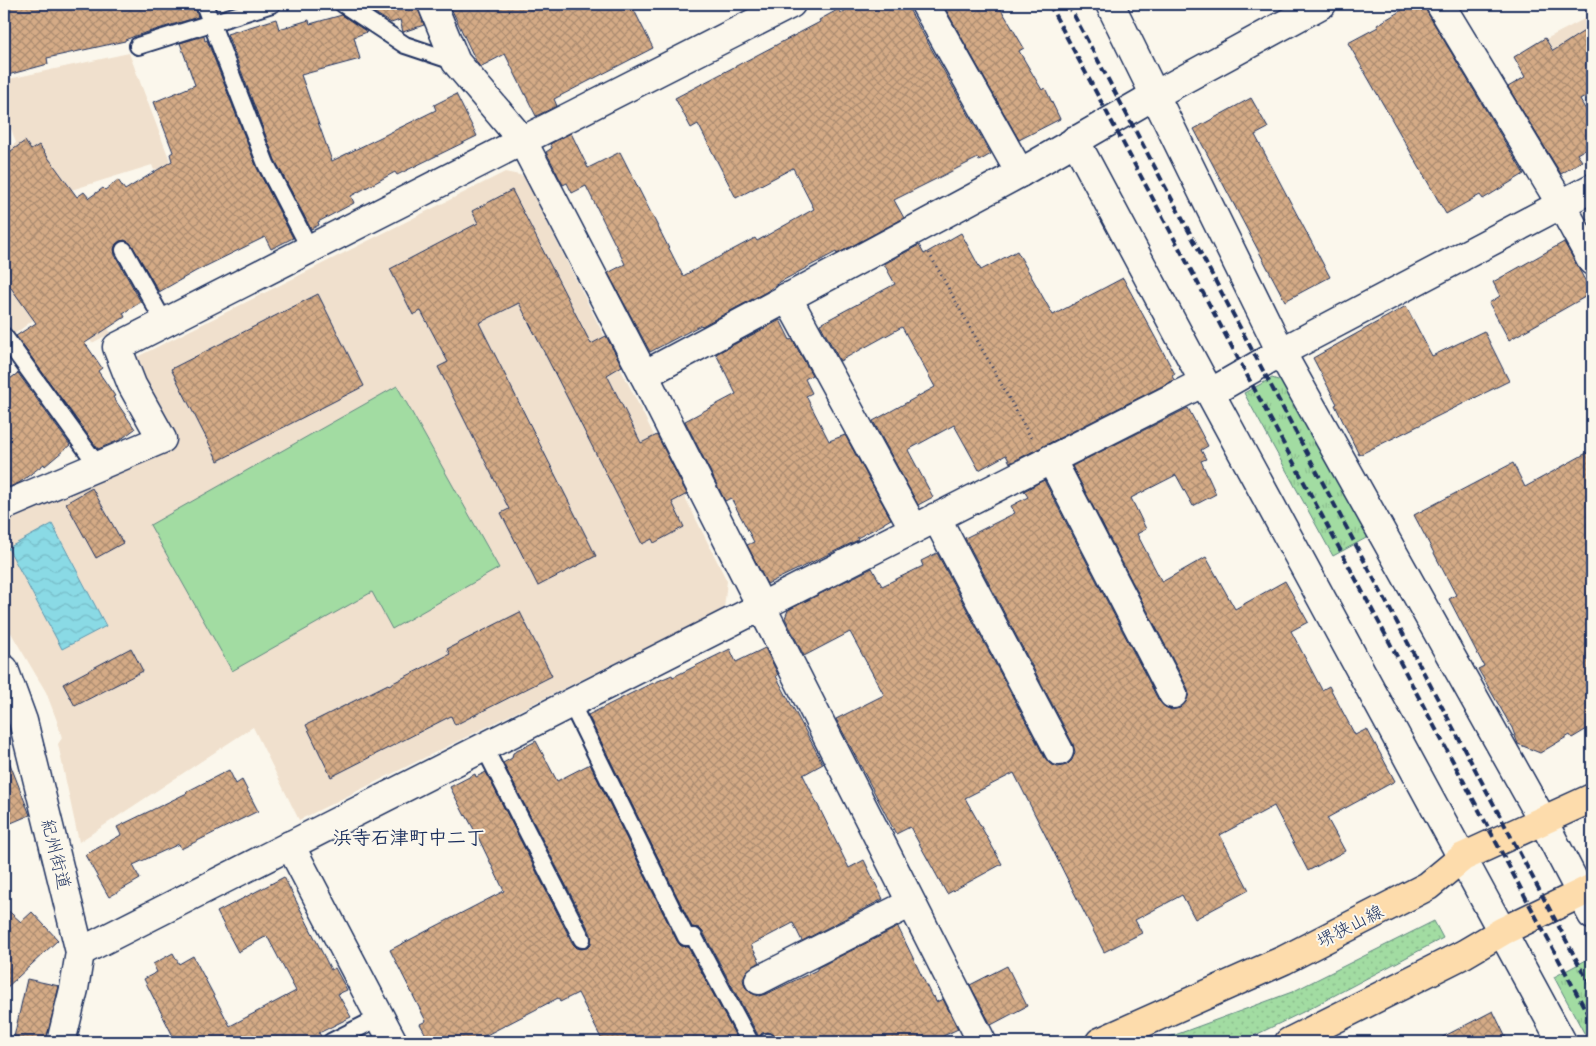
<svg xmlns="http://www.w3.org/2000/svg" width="1596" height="1046" viewBox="0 0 1596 1046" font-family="Mynerve,'Klee One',sans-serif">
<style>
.built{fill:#f0e0cd}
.grass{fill:url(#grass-dots);stroke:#5e8680}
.park{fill:url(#park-tufts);stroke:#5e8680}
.pitch{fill:#a2dca2;stroke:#5e8680}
.water{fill:url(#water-waves);stroke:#5e96af}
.building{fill:url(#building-cross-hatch);stroke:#1b2f5e}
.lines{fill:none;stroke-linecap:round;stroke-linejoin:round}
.lane-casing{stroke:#1b2f5e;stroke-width:20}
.street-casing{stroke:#1b2f5e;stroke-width:31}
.primary-casing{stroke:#1b2f5e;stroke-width:31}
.path{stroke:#1b2f5e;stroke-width:3;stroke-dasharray:1 4;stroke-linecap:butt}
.lane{stroke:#fbf7ec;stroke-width:16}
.street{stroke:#fbf7ec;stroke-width:28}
.primary{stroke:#fddcac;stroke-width:28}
.rail{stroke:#1b2f5e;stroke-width:4;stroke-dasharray:8 4;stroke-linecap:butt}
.labels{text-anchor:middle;stroke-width:4;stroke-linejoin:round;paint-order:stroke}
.street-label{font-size:18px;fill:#1b2f5e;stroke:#fbf7ec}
.neighbourhood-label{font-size:19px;font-weight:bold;fill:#1b2f5e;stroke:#fbf7ec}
</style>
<defs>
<pattern id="grass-dots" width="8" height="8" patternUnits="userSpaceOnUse" patternTransform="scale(1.25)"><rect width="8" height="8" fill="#a2dca2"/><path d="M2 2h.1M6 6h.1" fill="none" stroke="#8bbd8e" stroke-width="1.8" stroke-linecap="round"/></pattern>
<pattern id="park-tufts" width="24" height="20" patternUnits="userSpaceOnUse" patternTransform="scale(1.25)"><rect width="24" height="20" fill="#a2dca2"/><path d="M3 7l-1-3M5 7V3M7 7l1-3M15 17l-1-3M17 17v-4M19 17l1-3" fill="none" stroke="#8bbd8e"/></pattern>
<pattern id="water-waves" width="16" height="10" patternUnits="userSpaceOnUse" patternTransform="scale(1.25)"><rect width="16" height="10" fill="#8adae5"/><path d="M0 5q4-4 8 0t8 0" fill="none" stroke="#76bbc7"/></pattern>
<pattern id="building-cross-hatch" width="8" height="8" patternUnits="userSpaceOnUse" patternTransform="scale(1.25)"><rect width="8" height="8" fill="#d5ab86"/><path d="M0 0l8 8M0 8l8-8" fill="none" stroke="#ac8c71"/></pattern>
</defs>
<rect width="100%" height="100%" fill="#fbf7ec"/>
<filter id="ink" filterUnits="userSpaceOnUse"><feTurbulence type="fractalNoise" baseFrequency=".02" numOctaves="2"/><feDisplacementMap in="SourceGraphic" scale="10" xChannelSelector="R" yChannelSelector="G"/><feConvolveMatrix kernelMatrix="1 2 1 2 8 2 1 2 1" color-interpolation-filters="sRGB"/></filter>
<g filter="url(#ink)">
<g class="built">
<polygon points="1592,15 1592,97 1586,100 1546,39"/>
<polygon points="129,53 172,166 154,170 152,165 39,200 29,206 111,333 92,343 62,298 12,336 4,325 4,150 16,143 4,108 4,80"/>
<polygon points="505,172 524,176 727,581 724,609 299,820 253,727 79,842 58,744 62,738 57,721 46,692 4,621 4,519 172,443 135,372 137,357"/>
</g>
<polygon class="grass" points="1434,921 1443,938 1303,1012 1241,1042 1156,1042 1292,992"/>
<g class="park">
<polygon points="1272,378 1287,383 1368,537 1333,556 1244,393"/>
<polygon points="1592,957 1592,1042 1589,1042 1554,977"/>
</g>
<polygon class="pitch" points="397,386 499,568 392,629 372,592 232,671 150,525"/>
<polygon class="water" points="52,524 106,626 62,649 8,548"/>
<g class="building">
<polygon points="4,4 194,4 198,17 135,36 125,40 125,41 47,58 48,64 4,76"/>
<polygon points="380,4 417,4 424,25 403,32 400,20 391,23 367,8"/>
<polygon points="449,4 631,4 653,48 554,99 557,106 536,116 505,54 480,67 476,61"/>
<polygon points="858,4 906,4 991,154 979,161 978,158 894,200 904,218 837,254 836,252 780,282 766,292 702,326 701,325 650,352 608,273 625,264 586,186 572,193 567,183 563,185 546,152 552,148 550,144 571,133 588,168 620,152 683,276 755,238 757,241 814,209 793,168 736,198 698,124 691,128 675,98 820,22 819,20 839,9 841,13"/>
<polygon points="954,4 998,4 1024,48 1019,51 1042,90 1045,88 1060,119 1019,140 945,8"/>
<polygon points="1412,4 1424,4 1427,12 1524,174 1483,199 1480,195 1446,214 1348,43 1378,27 1377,25"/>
<polygon points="342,15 367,32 354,37 360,59 301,75 332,161 436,110 434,105 456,94 477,136 397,175 395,172 351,196 354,203 318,222 319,225 311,229 275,160 227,34 276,19 279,29 309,20 310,24"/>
<polygon points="1592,26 1592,93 1580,100 1592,120 1592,145 1577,154 1582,161 1561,174 1508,87 1525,77 1514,57 1545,38 1553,51"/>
<polygon points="204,36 205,41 207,40 257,168 293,238 271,249 265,237 196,271 159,292 132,245 125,240 120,241 116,244 114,249 115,255 141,302 123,313 125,317 85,343 102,368 98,371 115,396 113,397 135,429 120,440 98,449 16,336 36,323 4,278 4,156 25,141 31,150 39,145 77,197 84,192 89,198 103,188 105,190 118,180 125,190 172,161 170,154 173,152 154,102 195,85 180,43"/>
<polygon points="1251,98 1268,128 1255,135 1330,277 1285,301 1194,129"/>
<polygon points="512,190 591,344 606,336 622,366 607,375 641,443 657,435 687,494 672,502 684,527 654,543 652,539 642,544 519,303 479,323 596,556 538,586 501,513 509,509 438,367 448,362 421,311 413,315 390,269 478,223 472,211"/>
<polygon points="961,233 981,270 1017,251 1053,315 1123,278 1175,374 1172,376 1174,380 1010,463 1006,455 979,470 954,425 908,450 933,497 918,505 873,421 935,387 902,327 840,361 820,324 895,284 884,264 919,245 924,254"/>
<polygon points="1564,242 1592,293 1509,340 1489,303 1500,296 1493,282"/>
<polygon points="318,294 364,386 218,461 171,369"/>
<polygon points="1406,306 1432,356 1484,331 1509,381 1359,455 1335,405 1337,404 1313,358"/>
<polygon points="780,320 790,340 792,339 812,375 805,379 812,393 806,396 829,441 845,435 891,519 884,523 884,524 857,538 858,540 767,584 747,545 754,542 731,498 725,501 685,421 736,394 716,354"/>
<polygon points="18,373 70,445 45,466 44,464 19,483 4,489 4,383"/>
<polygon points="1188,408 1208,446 1201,450 1206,459 1201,461 1216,494 1193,506 1176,475 1131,498 1146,529 1137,534 1162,582 1206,557 1235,609 1285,581 1308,622 1291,631 1322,690 1329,686 1355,735 1367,729 1395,781 1327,818 1345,851 1308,871 1274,806 1220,835 1249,890 1195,919 1182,895 1135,920 1142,933 1104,952 1014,773 965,798 1002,864 947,894 910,827 896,834 836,719 884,695 850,632 804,656 785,618 788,610 872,568 882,586 923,566 921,561 937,553 1045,758 1050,764 1058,767 1067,765 1072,760 1075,752 1073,744 965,538 1015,513 1011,506 1028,497 1024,491 1044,480 1159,701 1165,707 1172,710 1180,708 1186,702 1189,694 1187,687 1072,466"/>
<polygon points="1592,450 1592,726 1572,738 1570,735 1540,753 1518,744 1512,728 1478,669 1484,666 1449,599 1456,595 1414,515 1513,463 1525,487"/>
<polygon points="92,488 123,543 96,558 66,503"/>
<polygon points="520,612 552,676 455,725 451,716 331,777 306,725 388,684 389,685 450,654 447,649"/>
<polygon points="131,648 143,671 75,706 63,684"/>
<polygon points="765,648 776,670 778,675 776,676 823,764 803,775 849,868 864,860 883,899 802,941 793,923 751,945 760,962 746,972 743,979 745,987 751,993 759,996 766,994 817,970 817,968 898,927 932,997 934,996 936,1002 943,999 958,1029 931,1042 778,1042 776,1037 768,1032 762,1033 759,1037 703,932 699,928 692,927 588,715 644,687 672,675 673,677 730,649 736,662"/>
<polygon points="536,741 557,781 590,764 677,941 681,946 688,947 739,1042 603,1042 578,993 560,1002 558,998 473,1042 430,1042 420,1024 426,1021 390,950 504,891 477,835 466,815 465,816 450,787 475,774 476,777 486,772 573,944 577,948 582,949 587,948 591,944 591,934 503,763 512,758 513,753"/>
<polygon points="5,751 30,815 4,826 4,752"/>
<polygon points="229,770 236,784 242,780 258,811 181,849 179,844 133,865 140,879 109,897 85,855 121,835 117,827 187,793 186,792"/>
<polygon points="284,877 331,970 335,968 347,990 338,994 351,1017 319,1033 322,1038 321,1042 176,1042 144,979 157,972 153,964 173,953 179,964 193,956 230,1026 296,991 267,936 238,952 217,912"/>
<polygon points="4,907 21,922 32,912 58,940 4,990"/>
<polygon points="1007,966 1027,1006 991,1025 970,985"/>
<polygon points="27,979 59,986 46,1042 38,1042 14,1037"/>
<polygon points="1493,1011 1508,1042 1433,1042"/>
</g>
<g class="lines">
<defs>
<g id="lane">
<polyline points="204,4 266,164 310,249"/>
<polyline points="343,4 405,45 456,62"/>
<polyline points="138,46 272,4"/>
<polyline points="124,250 164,322"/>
<polyline points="4,336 98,466"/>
<polyline points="571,703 686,937 694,937 750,1042"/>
<polyline points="484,747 582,939"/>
<polyline points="331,1042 380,1017"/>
<polyline points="767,1042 768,1042"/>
</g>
<g id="street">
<polyline points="432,4 456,62 522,140 644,375 982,1042"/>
<polyline points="925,4 1020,173"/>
<polyline points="1110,4 1281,352 1543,821 1592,915"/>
<polyline points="1440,4 1561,204 1592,261"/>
<polyline points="1075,140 1204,382 1562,1042"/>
<polyline points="787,297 914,529"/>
<polyline points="644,375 1020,173 1155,95 1322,4"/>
<polyline points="1210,393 1281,352 1592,188"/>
<polyline points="1051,459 1173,694"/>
<polyline points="4,506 162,439 132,385 117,347 791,4"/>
<polyline points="936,517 1059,751"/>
<polyline points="4,669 23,721 80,952 74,989 61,1042"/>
<polyline points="290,845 393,1042"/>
<polyline points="80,952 1204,382"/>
<polyline points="759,980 911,903"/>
</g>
<g id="primary">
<polyline points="1100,1042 1284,960 1428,886 1463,857 1592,798"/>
<polyline points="1289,1042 1464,954 1503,931 1592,888"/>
</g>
</defs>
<use href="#lane" class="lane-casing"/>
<use href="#street" class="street-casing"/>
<use href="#primary" class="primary-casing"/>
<polyline class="path" points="929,253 1031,438"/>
<use href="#lane" class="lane"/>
<use href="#street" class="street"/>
<use href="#primary" class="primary"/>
<g class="rail">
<polyline points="1049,4 1592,1022"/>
<polyline points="1068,4 1592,989"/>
</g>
</g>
</g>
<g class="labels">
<g class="street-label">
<text transform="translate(56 854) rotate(76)" y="6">紀州街道</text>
<text transform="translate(1350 926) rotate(-27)" y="6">堺狭山線</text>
</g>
<g class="neighbourhood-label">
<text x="409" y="844">浜寺石津町中二丁</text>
</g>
</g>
<rect width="1596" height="1046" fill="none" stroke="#fbf7ec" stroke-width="20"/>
<rect x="10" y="10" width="1576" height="1026" fill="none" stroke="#1b2f5e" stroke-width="2" filter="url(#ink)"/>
</svg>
